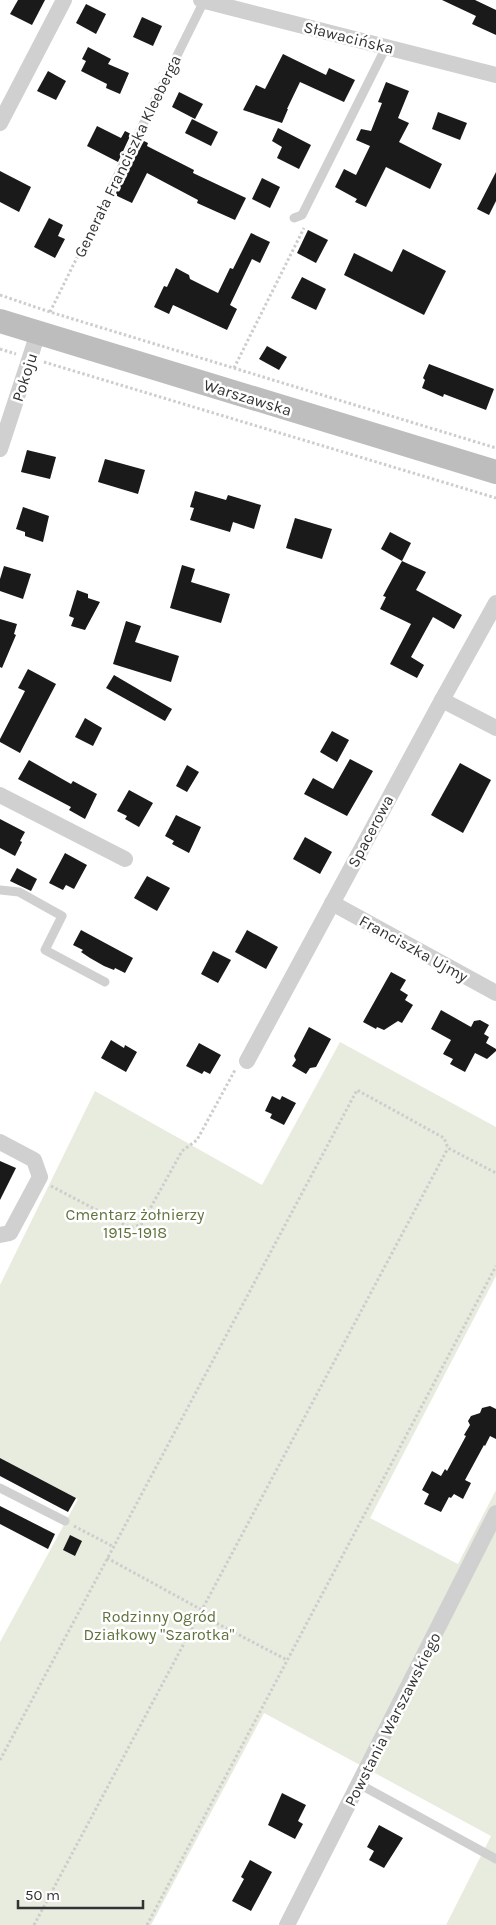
<svg xmlns="http://www.w3.org/2000/svg" width="496" height="1925" viewBox="0 0 496 1925" font-family="Karla,sans-serif">
<style>
.green{fill:#e8ecde}
.building{fill:#1a1a1a}
.lines{fill:none;stroke-linecap:round;stroke-linejoin:round}
.path{stroke:#cdcdcd;stroke-width:3;stroke-dasharray:2.5 2.5;stroke-linecap:butt}
.lane{stroke:#d0d0d0;stroke-width:9}
.street{stroke:#d0d0d0;stroke-width:16}
.secondary{stroke:#bdbdbd;stroke-width:24}
.labels{text-anchor:middle;stroke-width:5;stroke-linejoin:round;paint-order:stroke}
.street-label{font-size:16px;fill:#333;stroke:#fff}
.park-label{font-size:16px;fill:#5f723c;stroke:#fff}
</style>
<rect width="100%" height="100%" fill="#fff"/>
<polygon class="green" points="340,1042 496,1127 496,1276 370,1518 458,1564 496,1490 496,1925 446,1925 491,1836 264,1713 151,1925 0,1925 0,1642 78,1499 0,1458 0,1285 95,1091 262,1185"/>
<g class="building">
<polygon points="18,0 45,0 32,25 10,14"/>
<polygon points="442,0 475,0 496,10 496,35 472,24 476,16"/>
<polygon points="86,4 106,14 96,34 76,23"/>
<polygon points="142,17 162,26 153,46 133,37"/>
<polygon points="88,47 111,59 108,64 129,73 120,94 106,88 107,84 81,71 86,61 82,59"/>
<polygon points="283,54 326,75 329,68 355,80 344,102 300,82 287,109 288,109 282,123 243,110 256,85 265,89"/>
<polygon points="48,71 66,81 56,100 37,91"/>
<polygon points="386,82 409,91 398,118 409,123 399,142 442,164 430,189 386,167 366,207 355,202 357,199 335,187 344,169 356,175 370,146 356,140 361,129 371,131 382,103 378,102"/>
<polygon points="179,92 203,104 195,119 172,107"/>
<polygon points="438,112 467,123 460,140 432,129"/>
<polygon points="192,119 218,132 211,146 185,133"/>
<polygon points="97,126 121,138 125,131 131,134 118,162 87,146"/>
<polygon points="278,128 311,145 299,169 277,158 282,147 272,141"/>
<polygon points="142,140 148,143 147,146 194,170 193,173 246,198 235,220 197,203 198,200 147,173 132,203 115,195"/>
<polygon points="0,171 31,187 19,212 0,202"/>
<polygon points="496,172 496,201 489,215 477,209"/>
<polygon points="262,178 280,187 270,208 252,199"/>
<polygon points="49,218 63,225 58,236 65,239 55,258 34,247"/>
<polygon points="308,230 328,240 316,263 297,253"/>
<polygon points="251,233 270,242 260,263 252,259 230,305 237,309 227,330 173,305 169,314 154,307 164,286 167,287 176,268 189,275 190,279 218,293 230,268 233,269"/>
<polygon points="403,249 446,271 424,315 344,275 354,253 392,272"/>
<polygon points="302,277 326,289 316,310 291,298"/>
<polygon points="267,346 287,357 279,370 259,359"/>
<polygon points="429,364 494,389 486,410 444,394 443,397 422,388 425,380 423,378"/>
<polygon points="27,450 56,457 50,479 21,472"/>
<polygon points="105,459 145,470 138,494 98,482"/>
<polygon points="195,491 226,500 228,495 261,505 254,529 233,522 230,532 190,520 194,508 190,507"/>
<polygon points="23,507 49,516 43,542 25,536 25,532 16,529"/>
<polygon points="295,518 332,529 322,559 286,548"/>
<polygon points="390,532 411,543 402,561 381,549"/>
<polygon points="402,561 426,572 416,590 462,615 454,629 433,617 411,657 424,665 417,678 390,664 411,624 380,609 386,597 383,596"/>
<polygon points="182,565 195,569 191,582 230,594 221,623 170,608"/>
<polygon points="4,566 31,574 23,599 0,591 0,579"/>
<polygon points="77,590 88,594 88,598 100,602 85,630 71,626 74,618 69,616"/>
<polygon points="0,619 17,624 14,634 16,635 2,668 0,667"/>
<polygon points="126,621 141,626 135,642 179,656 171,682 113,664"/>
<polygon points="28,669 56,684 20,753 0,742 0,739 25,691 18,688"/>
<polygon points="114,675 172,709 165,721 106,688"/>
<polygon points="85,718 102,728 93,746 75,737"/>
<polygon points="332,731 349,740 337,762 320,752"/>
<polygon points="350,759 373,771 347,816 304,794 313,778 333,789"/>
<polygon points="29,760 71,784 73,781 97,794 85,819 69,810 71,807 18,779"/>
<polygon points="460,763 491,780 463,833 431,815"/>
<polygon points="187,765 199,772 187,792 176,786"/>
<polygon points="129,790 153,803 139,827 125,819 127,816 117,811"/>
<polygon points="176,815 201,827 189,853 172,844 174,841 165,836"/>
<polygon points="0,819 25,832 20,841 22,842 15,856 0,848"/>
<polygon points="305,837 332,852 320,874 293,859"/>
<polygon points="65,853 87,865 74,889 66,885 63,890 49,883"/>
<polygon points="17,868 37,879 31,891 10,881"/>
<polygon points="147,876 170,888 157,911 134,898"/>
<polygon points="81,930 133,958 125,973 115,968 114,970 104,966 90,958 81,952 83,950 73,945"/>
<polygon points="247,930 278,947 266,969 235,952"/>
<polygon points="213,951 231,960 218,983 201,974"/>
<polygon points="391,972 406,980 400,990 408,995 405,1000 413,1005 402,1023 398,1021 384,1030 377,1027 376,1029 363,1022"/>
<polygon points="441,1010 471,1027 474,1021 480,1020 489,1025 484,1034 489,1037 486,1043 496,1049 496,1051 487,1059 475,1053 465,1072 450,1064 453,1059 443,1054 451,1040 431,1029"/>
<polygon points="309,1027 331,1039 316,1067 310,1068 306,1074 292,1066 296,1060 294,1056"/>
<polygon points="111,1040 124,1048 125,1045 137,1052 126,1072 101,1058"/>
<polygon points="199,1043 221,1055 210,1074 204,1071 202,1074 186,1066"/>
<polygon points="272,1096 280,1100 282,1096 296,1103 284,1125 270,1118 272,1114 265,1111"/>
<polygon points="0,1161 16,1168 0,1200"/>
<polygon points="490,1406 496,1409 496,1439 490,1436 485,1446 484,1445 465,1480 471,1483 463,1499 454,1494 451,1498 449,1497 441,1512 424,1504 429,1494 422,1490 432,1471 441,1476 445,1469 447,1471 466,1436 464,1435 470,1425 468,1421 471,1416 480,1413 482,1408"/>
<polygon points="0,1458 76,1498 68,1512 0,1476"/>
<polygon points="0,1506 55,1534 48,1549 0,1524"/>
<polygon points="70,1535 82,1541 75,1556 63,1550"/>
<polygon points="282,1793 306,1805 298,1821 303,1824 295,1839 268,1825"/>
<polygon points="379,1825 403,1838 384,1868 369,1860 374,1851 367,1847"/>
<polygon points="250,1860 272,1872 251,1911 232,1901 244,1879 241,1877"/>
</g>
<g class="lines">
<g class="path">
<polyline points="0,295 50,312 496,448"/>
<polyline points="50,312 105,201"/>
<polyline points="0,349 16,354"/>
<polyline points="44,362 496,498"/>
<polyline points="234,368 304,228"/>
<polyline points="51,1186 127,1226 132,1227 141,1225 182,1151 197,1140 235,1070"/>
<polyline points="74,1526 114,1547"/>
<polyline points="107,1558 202,1610"/>
<polyline points="199,1614 287,1660"/>
<polyline points="0,1760 357,1090 444,1138 448,1148 496,1173"/>
<polyline points="34,1925 448,1148"/>
<polyline points="147,1925 496,1266"/>
</g>
<g class="lane">
<polyline points="110,191 204,1"/>
<polyline points="294,218 302,215 386,47"/>
<polyline points="0,890 19,892 62,916 45,950 105,982"/>
<polyline points="0,1488 65,1521"/>
<polyline points="359,1784 496,1859"/>
</g>
<g class="street">
<polyline points="201,0 496,75"/>
<polyline points="0,123 64,0"/>
<polyline points="0,449 38,333"/>
<polyline points="442,700 496,728"/>
<polyline points="0,795 125,859"/>
<polyline points="332,903 496,993"/>
<polyline points="247,1061 442,700 496,603"/>
<polyline points="0,1142 34,1160 40,1177 10,1233 0,1235"/>
<polyline points="287,1925 496,1513"/>
</g>
<polyline class="secondary" points="0,321 496,472"/>
</g>
<g class="labels">
<g class="street-label">
<text transform="translate(349 37) rotate(14)" y="6">Sławacińska</text>
<text transform="translate(127 156) rotate(-64)" y="6">Generała Franciszka Kleeberga</text>
<text transform="translate(24 377) rotate(-72)" y="6">Pokoju</text>
<text transform="translate(248 397) rotate(17)" y="6">Warszawska</text>
<text transform="translate(370 831) rotate(-62)" y="6">Spacerowa</text>
<text transform="translate(414 948) rotate(29)" y="6">Franciszka Ujmy</text>
<text transform="translate(392 1719) rotate(-63)" y="6">Powstania Warszawskiego</text>
</g>
<g class="park-label">
<text x="135" y="1220">Cmentarz żołnierzy<tspan x="135" dy="18">1915-1918</tspan></text>
<text x="159" y="1622">Rodzinny Ogród<tspan x="159" dy="18">Działkowy "Szarotka"</tspan></text>
</g>
</g>
<path d="M18 1900v8h125v-8" fill="none" stroke="#333333" stroke-width="2.5"/>
<text x="25" y="1900" font-size="15" fill="#333333" stroke="#ffffff" stroke-width="4" paint-order="stroke">50 m</text>
</svg>
